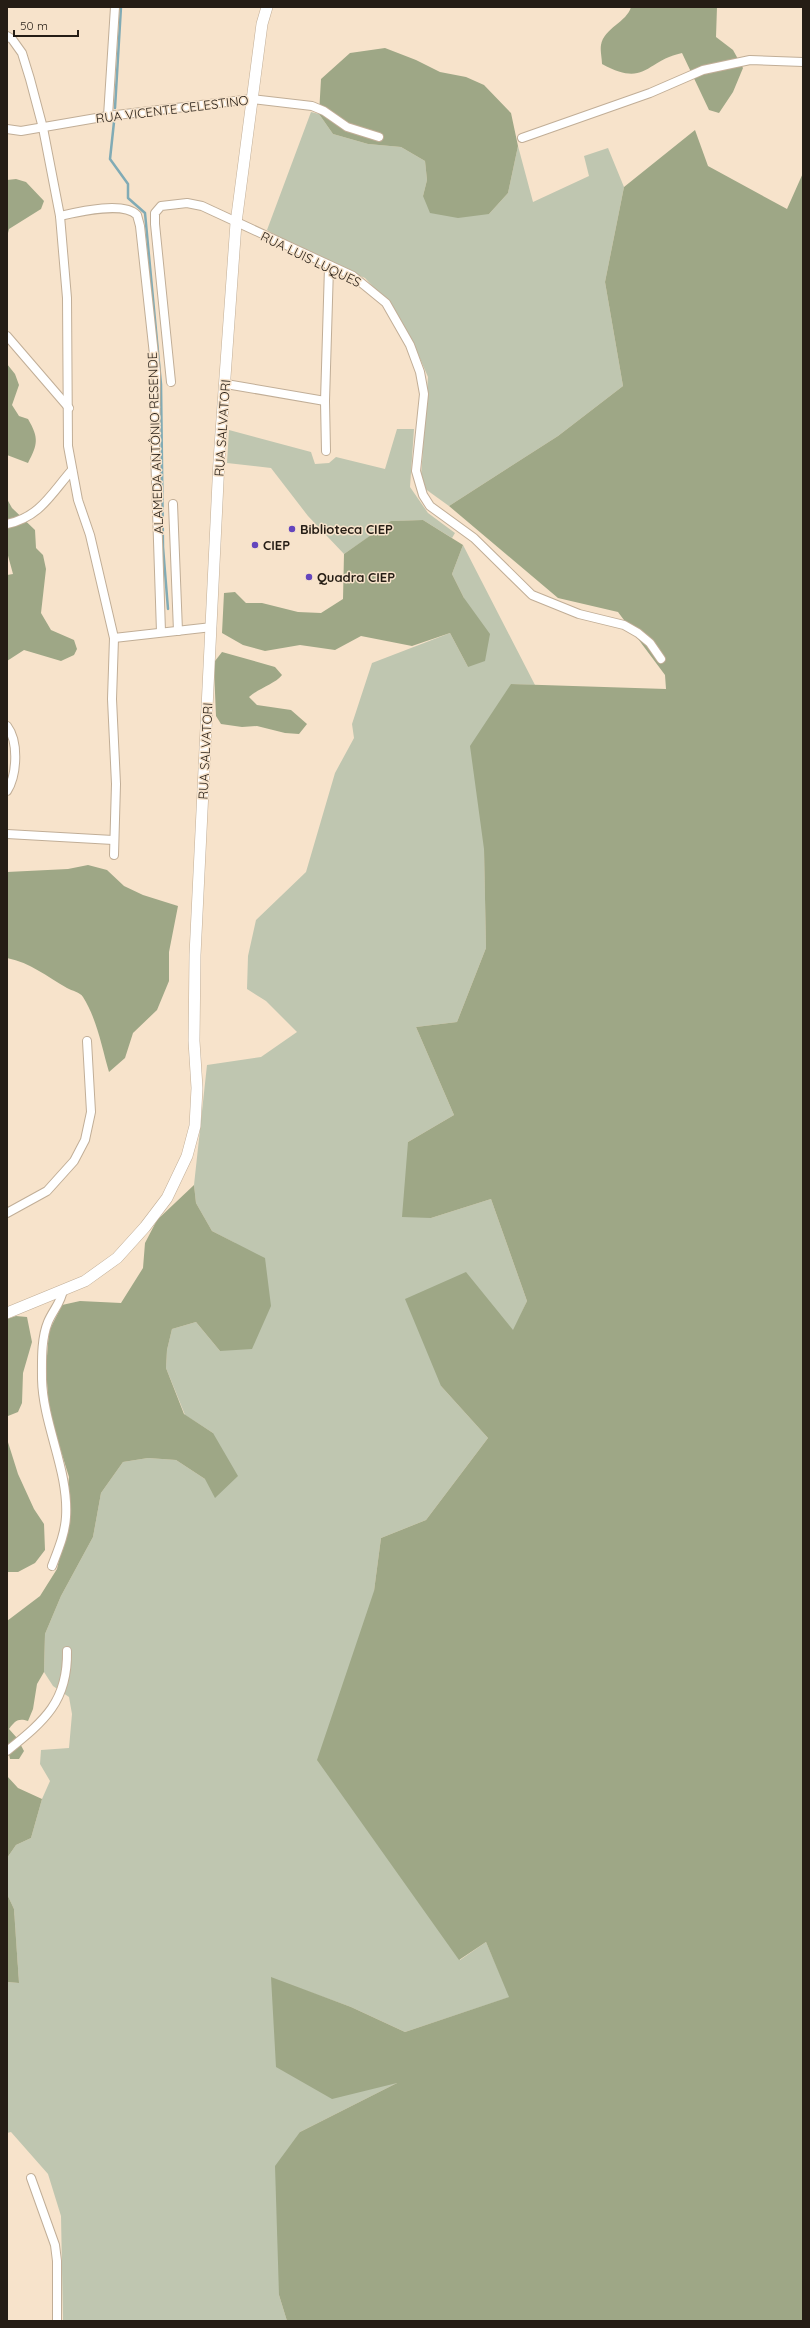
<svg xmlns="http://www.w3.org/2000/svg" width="810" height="2328" viewBox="0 0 810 2328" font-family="Quicksand,sans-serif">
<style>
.green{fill:#bfc6b0}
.forest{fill:#9ea786}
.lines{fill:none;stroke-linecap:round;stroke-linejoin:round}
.stream{stroke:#81abb5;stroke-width:2.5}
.street-casing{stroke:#c1ae97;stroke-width:10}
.secondary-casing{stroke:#c1ae97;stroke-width:12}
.street{stroke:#fff;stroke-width:8}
.secondary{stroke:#fff;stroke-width:11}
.poi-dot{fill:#6445bd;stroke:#f7e3cb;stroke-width:1.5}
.labels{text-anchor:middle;stroke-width:3;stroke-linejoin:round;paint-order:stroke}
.street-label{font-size:13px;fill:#251d15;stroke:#f7e3cb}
.poi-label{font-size:13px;font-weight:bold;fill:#251d15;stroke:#f7e3cb;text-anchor:start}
</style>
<rect width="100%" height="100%" fill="#f7e3cb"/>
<g class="green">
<polygon points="311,112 319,114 333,134 368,144 401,147 425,161 427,180 423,196 489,214 508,193 518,146 533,202 589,176 584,156 608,148 624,187 605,282 623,386 558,436 449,506 424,488 421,477 428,377 412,340 393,308 365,278 303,252 267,230"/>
<polygon points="397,429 414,429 410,487 428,513 455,533 452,538 423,520 392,521 344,554 308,516 271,468 227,463 229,430 311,452 315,464 329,463 336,457 385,469"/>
<polygon points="463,545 535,685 511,684 484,849 486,948 457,1022 416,1027 454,1115 408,1142 431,1218 491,1199 527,1301 514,1330 441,1386 488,1438 426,1520 381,1538 374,1591 460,1960 486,1942 510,1997 405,2032 351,2007 271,1978 399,2082 300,2132 279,2295 287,2321 63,2321 61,2216 48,2174 11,2132 7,2133 7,1982 19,1983 14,1909 7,1894 7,1858 16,1845 31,1838 42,1799 50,1781 40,1764 41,1750 69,1748 72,1714 69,1697 53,1686 44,1672 45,1634 61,1596 93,1537 101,1493 123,1462 148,1458 176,1460 205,1479 213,1433 185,1415 166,1368 167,1350 172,1329 196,1322 220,1351 235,1243 212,1231 196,1203 194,1185 207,1065 261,1057 297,1032 266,1001 247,989 248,956 256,920 306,872 335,773 354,738 352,724 372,663 450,633 468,667 464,598 452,574"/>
</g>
<g class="forest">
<path d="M631 7H717L716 37 733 50 743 68 733 92 719 113 709 110 682 53C645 61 646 88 602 64 602 58 600 50 601 45 604 28 627 22 631 7Z"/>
<polygon points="385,48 416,60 440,72 466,77 484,85 511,113 518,146 508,193 489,214 458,218 430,213 423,196 427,180 425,161 401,147 368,144 333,134 319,114 321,79 350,53"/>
<polygon points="695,130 708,166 787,209 803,173 803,2321 287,2321 279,2295 275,2166 300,2132 397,2083 332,2099 276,2067 271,1977 351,2007 405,2032 509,1997 486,1942 459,1960 317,1760 374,1591 381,1538 426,1520 488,1438 441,1386 405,1299 466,1272 513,1330 527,1301 491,1199 431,1218 402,1217 408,1142 454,1115 416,1027 457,1022 486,948 484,849 470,746 511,684 666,689 665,675 618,612 558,598 449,506 558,436 623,386 605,282 624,187"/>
<polygon points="16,179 26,182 44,201 41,209 9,229 7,237 7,180"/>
<path d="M7 364 15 374 19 385 12 405 19 416 28 419C39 438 38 444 28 463L7 455Z"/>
<polygon points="7,499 12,508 35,530 36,548 43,555 46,569 41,613 51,630 74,640 77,649 74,655 61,661 24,650 7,661 7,575 13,574 7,552"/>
<polygon points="423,520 463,545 452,574 464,598 490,634 485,661 468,667 450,633 412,646 361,636 335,650 300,645 265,651 243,645 222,633 224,593 235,592 246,603 262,603 298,612 321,613 343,599 344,554 391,521"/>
<path d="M222 652 275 667 282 675C275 684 259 688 249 697L257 705 291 710 307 724 299 734 285 733 257 726 242 727 221 724 216 716 214 669 215 661Z"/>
<path d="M88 865 107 870 124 886 143 895 178 906 169 952V981L157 1010 133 1033 125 1058 109 1072C102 1048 97 1019 83 997 80 992 72 991 67 988 46 976 31 963 7 958V872L68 869Z"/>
<path d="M194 1185 196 1203 212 1231 265 1258 271 1306 252 1349 220 1351 196 1322 172 1329 167 1350 166 1368 184 1414 213 1433 238 1476 215 1498 205 1479 176 1460 148 1458 123 1462 101 1493 93 1537 61 1596 45 1634 44 1672 37 1684 33 1709 28 1721C18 1718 15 1721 9 1729L17 1738 24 1751 19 1759H10L7 1745V1621L40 1596 57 1569 61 1551 69 1477 49 1413 46 1368 49 1331 62 1305 80 1301 121 1303 143 1268 145 1243 157 1220Z"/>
<polygon points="16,1316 27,1317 32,1342 23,1373 22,1403 18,1412 8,1416 7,1426 7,1319"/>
<polygon points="7,1439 18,1474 34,1509 44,1524 45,1550 35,1563 18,1572 7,1572"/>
<polygon points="7,1776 18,1788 42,1799 31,1838 16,1845 7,1858"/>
<polygon points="7,1894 14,1909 19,1983 7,1982"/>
</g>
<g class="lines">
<g class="stream">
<polyline points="115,108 121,7"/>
<polyline points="114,122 110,159 128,184 128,198 145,213 161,384 163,547 168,609"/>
</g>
<defs>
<g id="street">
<polyline points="7,36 12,39 22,53 30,79 43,128 60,216 67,298 68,446 78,500 90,535 114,638 112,699 116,784 114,855"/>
<polyline points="108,116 115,7"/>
<polyline points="7,129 21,131 108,116 252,99 312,106 324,111 347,127 379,137"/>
<polyline points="522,138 650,93 703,70 750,60 803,62"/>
<path d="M60 216C78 212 123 201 137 215L140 226 156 373 155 450 161 632"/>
<polyline points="7,336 69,408"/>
<polyline points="171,382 155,224 155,213 161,206 187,203 202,206 353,276 386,303 410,345 420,372 424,394 416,471 423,495 430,506 474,538 532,595 579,614 624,625 638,633 650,643 661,659"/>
<polyline points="226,384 325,401"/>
<polyline points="326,451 325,401 329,267"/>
<polyline points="173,504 178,631"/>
<path d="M7 524C40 517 51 494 72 470"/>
<polyline points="114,638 212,627"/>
<path d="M7 726C19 742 17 775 7 791"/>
<polyline points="7,834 113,840"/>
<polyline points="7,1213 47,1191 74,1161 85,1140 91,1112 87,1041"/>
<path d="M52 1566C58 1550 65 1534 66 1517 69 1471 43 1425 42 1379 42 1361 41 1339 48 1322 53 1310 61 1303 63 1290"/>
<path d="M7 1751C44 1721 68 1702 67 1651"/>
<polyline points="31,2178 55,2245 57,2261 57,2321"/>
</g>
<polyline id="secondary" points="7,1313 85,1281 117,1258 145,1227 167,1198 187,1156 195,1126 197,1088 194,1041 195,955 219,461 236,223 262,24 267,7"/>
</defs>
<use href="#street" class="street-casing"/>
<use href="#secondary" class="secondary-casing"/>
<use href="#street" class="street"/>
<use href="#secondary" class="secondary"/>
</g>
<g class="poi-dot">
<circle cx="292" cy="529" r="4"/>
<circle cx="255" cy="545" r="4"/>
<circle cx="309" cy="577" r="4"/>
</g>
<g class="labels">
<g class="street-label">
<text transform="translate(172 109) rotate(-7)" y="5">RUA VICENTE CELESTINO</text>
<text transform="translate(311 259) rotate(26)" y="5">RUA LUIS LUQUES</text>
<text transform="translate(222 428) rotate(-86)" y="5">RUA SALVATORI</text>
<text transform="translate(155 443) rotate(-92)" y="5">ALAMEDA ANTÔNIO RESENDE</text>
<text transform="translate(205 751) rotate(-87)" y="5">RUA SALVATORI</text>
</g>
<g class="poi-label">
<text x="300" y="534">Biblioteca CIEP</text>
<text x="263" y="550">CIEP</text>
<text x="317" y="582">Quadra CIEP</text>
</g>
</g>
<rect width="810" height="2328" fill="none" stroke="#251d15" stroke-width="16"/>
<path d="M14 30v6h64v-6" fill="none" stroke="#251d15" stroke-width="2"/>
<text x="20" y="30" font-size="12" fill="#251d15" stroke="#f7e3cb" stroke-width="3" paint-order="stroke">50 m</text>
</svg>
